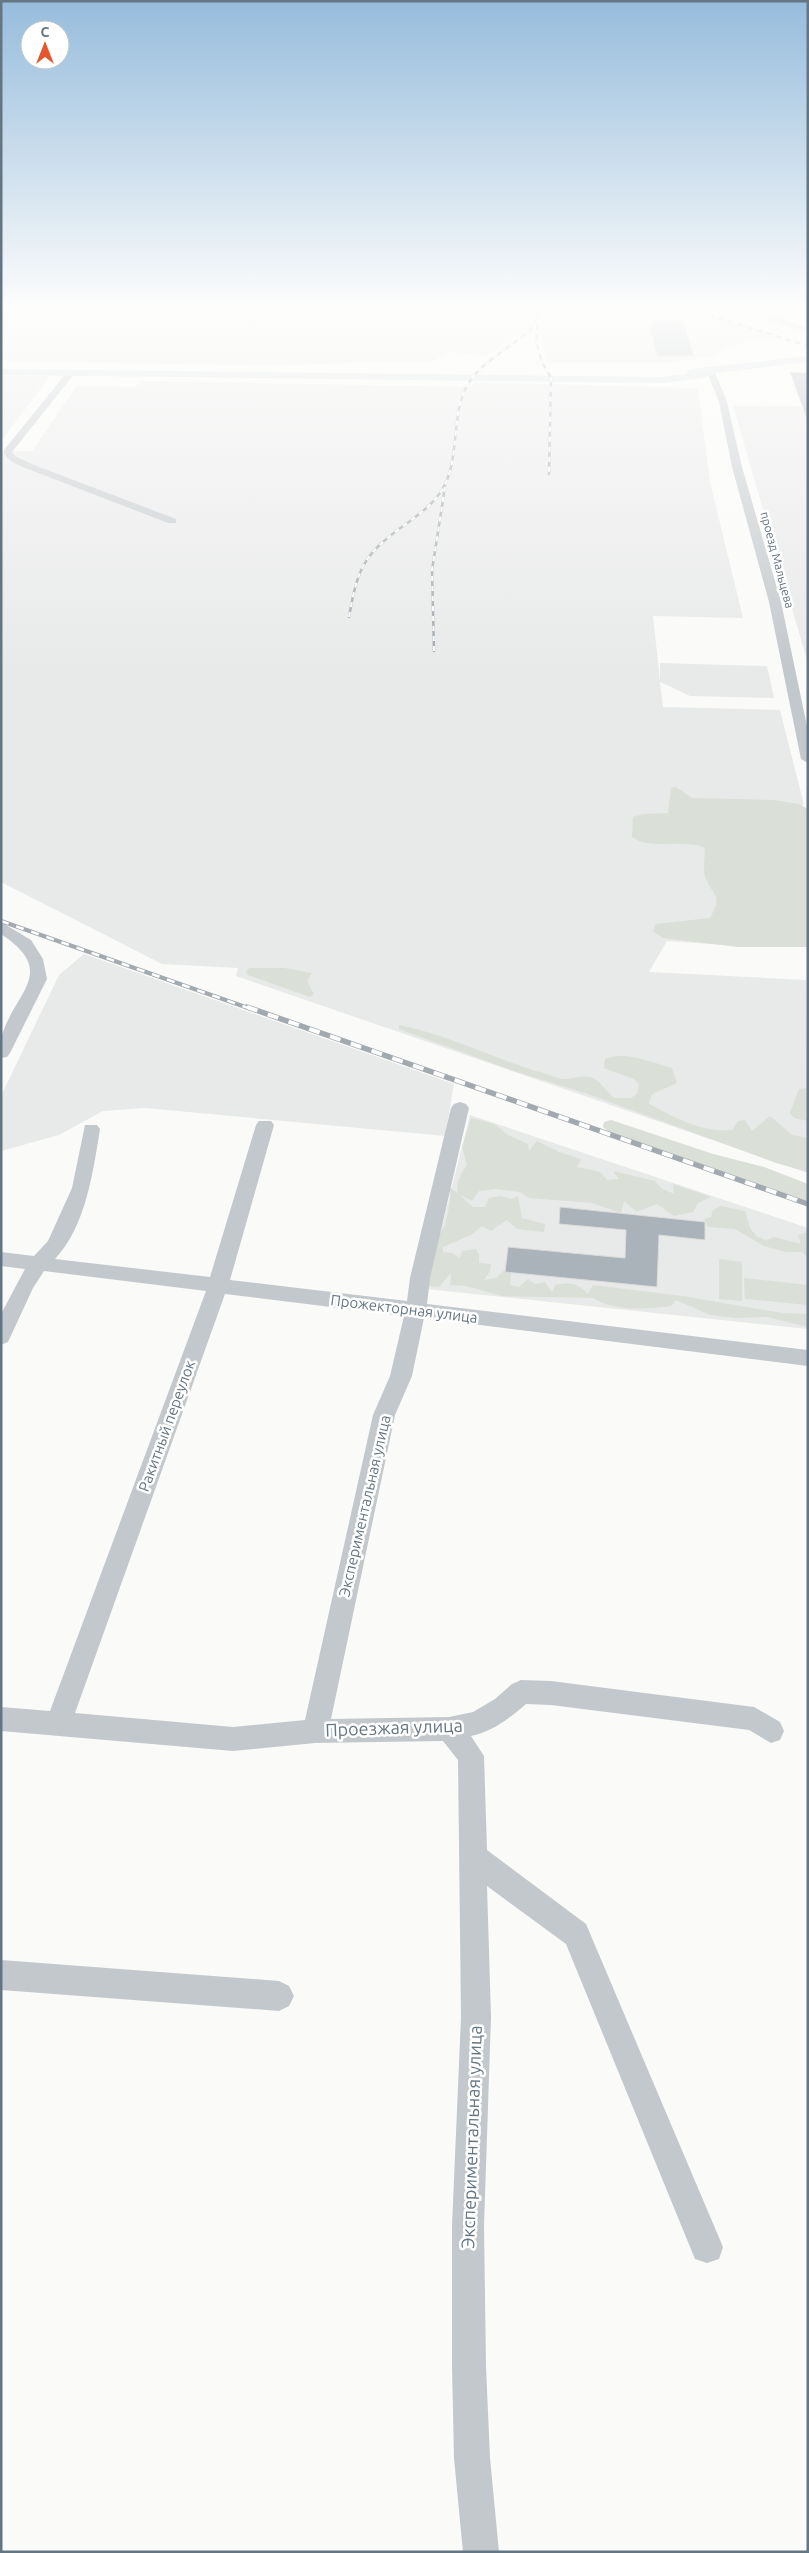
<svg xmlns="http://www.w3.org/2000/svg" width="809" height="2553" viewBox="0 0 809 2553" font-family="Ubuntu,sans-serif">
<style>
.built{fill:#e8e9e9}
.green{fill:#dadfd7}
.building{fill:#aab3b9;stroke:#dcdcda}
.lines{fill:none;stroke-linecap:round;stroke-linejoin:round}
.minor{fill:#c3c8cc;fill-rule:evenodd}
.secondary{fill:#d6dbdf;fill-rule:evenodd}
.primary{fill:#d6dbdf;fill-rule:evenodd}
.tram{stroke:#a2aab0;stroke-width:1}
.rail-far2-casing{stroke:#a2aab0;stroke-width:2.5}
.rail-far1-casing{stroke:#a2aab0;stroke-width:4}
.rail-casing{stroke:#a2aab0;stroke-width:5.5}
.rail-far2{stroke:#fff;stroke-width:2;stroke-dasharray:5;stroke-linecap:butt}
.rail-far1{stroke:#fff;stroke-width:2.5;stroke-dasharray:8;stroke-linecap:butt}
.rail{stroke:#fff;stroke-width:4;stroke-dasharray:11;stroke-linecap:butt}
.labels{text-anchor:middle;stroke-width:5;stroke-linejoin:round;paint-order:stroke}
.far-street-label{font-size:12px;fill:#657683;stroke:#fff}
.street-label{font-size:15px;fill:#657683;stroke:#fff}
.near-street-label{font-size:18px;fill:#657683;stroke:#fff}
</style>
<rect width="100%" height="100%" fill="#fafaf8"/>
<g class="built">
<polygon points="14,311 533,311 534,313 527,329 487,356 449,352 432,362 384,361 277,366 1,361 1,314"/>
<polygon points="543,311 693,311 772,337 731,346 710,357 667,363 546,363 542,339"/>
<polygon points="1,376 50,376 1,441"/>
<polygon points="140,381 471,387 474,382 698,388 710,482 743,618 653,616 660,681 660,663 767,666 774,698 690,696 660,682 663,707 780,710 804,805 704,802 724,945 667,941 649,972 806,980 808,1173 236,976 238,968 162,964 1,882 1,451 32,451 77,386 136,387"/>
<polygon points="733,406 808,406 808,663 790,602"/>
<polygon points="84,954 454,1084 445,1136 145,1108 103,1111 59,1135 1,1151 1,1096 59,975"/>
<polygon points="470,1115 808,1228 808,1329 426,1289"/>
</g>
<g class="green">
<path d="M676 787 692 798 773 800 799 804 808 809V947H738L663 938 653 931 656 924 710 918C724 893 712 897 705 876 703 868 705 856 705 848 682 838 652 851 632 837L633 817 643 814 668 813 671 788Z"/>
<polygon points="249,968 284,968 312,973 307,981 314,994 310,997 248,975 246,971"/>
<path d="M399 1025C449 1035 494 1059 543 1073 549 1075 555 1077 561 1079 572 1080 585 1073 595 1079 602 1084 608 1092 614 1098H631L637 1094 639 1084 634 1079 604 1068 605 1059C624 1050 653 1063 672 1068L677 1083 652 1094 649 1104C674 1117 702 1133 732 1130L738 1121 745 1120 752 1131 770 1116 792 1135 808 1138V1172L776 1163 585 1093 514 1071 399 1029Z"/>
<polygon points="808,1088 808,1121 794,1118 790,1113 799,1089"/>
<path d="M471 1118 494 1124 508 1135 528 1144 529 1151 537 1141 559 1152 581 1159 577 1167 600 1172 607 1180 619 1179 613 1171 655 1181 661 1188 674 1194 673 1184 711 1197 698 1203 693 1212 674 1216 657 1204 637 1212 624 1201 621 1213 592 1203 529 1198 520 1192 495 1189 479 1191 472 1201 459 1194 473 1207H485L489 1198 501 1196 512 1199 518 1196 522 1218 545 1224 544 1232 517 1229 507 1220 491 1231 482 1226 471 1235 443 1247V1252L452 1253 460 1258 462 1251 476 1249 479 1255V1263L491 1264 490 1271 484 1280 496 1278 503 1271 511 1273 510 1285 519 1287 528 1279 535 1284 545 1282 552 1292 555 1285C569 1282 578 1283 588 1294L593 1285 682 1296 782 1313 808 1314V1327L767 1317 735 1318 710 1315 676 1300 671 1306C645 1309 616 1312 593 1298L502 1296 466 1286 450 1285 451 1273 439 1287 426 1286 439 1234 445 1226 450 1202V1188L458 1193C455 1183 462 1173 467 1165L462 1147Z"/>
<polygon points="611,1120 713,1154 764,1167 808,1184 808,1201 609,1132 603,1127 604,1122"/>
<polygon points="721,1206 745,1211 750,1228 757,1237 766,1240 774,1237 801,1244 798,1235 808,1232 808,1257 802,1252 786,1252 764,1246 735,1229 708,1227 704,1219 711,1217 713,1210"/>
<polygon points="719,1259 742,1262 742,1301 719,1299"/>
<polygon points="744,1278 808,1285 808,1305 745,1299"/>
</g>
<g class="building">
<polygon points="652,320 683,320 694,356 657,356 649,324 653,324"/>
<polygon points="790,372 808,373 808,417 806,417"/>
<polygon points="560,1207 705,1222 705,1240 659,1235 657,1287 505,1272 508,1247 625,1258 626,1230 559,1224"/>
</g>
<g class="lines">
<g class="minor">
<polygon points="711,370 715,372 727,402 742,467 781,602 808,731 808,763 801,759 769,602 732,467 719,402 707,372"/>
<path d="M68 371 75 373 12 452 15 456 34 465 176 519V523H168L28 469C18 465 4 460 4 450Z"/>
<path d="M1 922 31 940 43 959 47 979 10 1053 7 1057 1 1058C1 1051 0 1042 2 1035 16 991 58 972 1 934Z"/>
<path d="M460 1102 466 1104 469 1108 430 1278 427 1304 808 1350V1366L424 1318 412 1376 395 1415 331 1719 449 1717 473 1712 495 1699 512 1684 521 1680 551 1681 754 1707 780 1722 784 1731 780 1740 771 1743 749 1730 551 1705 526 1704C510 1718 492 1732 471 1736L484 1756 487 1850 586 1924 723 2247 719 2259 707 2263 695 2259 566 1944 487 1886 491 2017 484 2226 486 2366 490 2458 499 2552H463L454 2458 452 2366V2226L461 2017 458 1760 443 1741 315 1743 233 1751 1 1731V1707L50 1711 206 1291 44 1271 33 1288 8 1342 1 1345V1314L25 1269 1 1266V1252L34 1256 48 1241 72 1188 85 1125H97L100 1129C93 1172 86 1226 55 1259L210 1277 256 1125 259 1121H271L274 1125 230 1280 407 1301 410 1278 451 1108 454 1104ZM225 1294 404 1316 390 1376 373 1415 305 1720 233 1727 75 1713Z"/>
<polygon points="1,1960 279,1981 289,1986 294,1996 289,2006 279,2011 1,1990"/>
</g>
<polygon class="secondary" points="739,311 756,311 808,328 808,335"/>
<polygon class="primary" points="808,356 808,362 716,373 703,378 663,383 1,375 1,369 663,377 687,374 688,370 692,369"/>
<polyline class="tram" points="751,311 808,329"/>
<defs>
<g id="rail-far2">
<polyline points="695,311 808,346"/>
<polyline points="538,320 536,341 542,362 551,378 549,474"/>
<path d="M349 617C358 566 364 554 406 524 418 515 431 506 440 493 462 461 449 417 468 384 483 360 511 348 531 329L536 320 538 311"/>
<polyline points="434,651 432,570 445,487"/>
</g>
<polyline id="rail-far1" points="1,921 251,1009"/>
<polyline id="rail" points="247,1007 808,1204"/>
</defs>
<use href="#rail-far2" class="rail-far2-casing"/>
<use href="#rail-far1" class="rail-far1-casing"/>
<use href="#rail" class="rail-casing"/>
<use href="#rail-far2" class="rail-far2"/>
<use href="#rail-far1" class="rail-far1"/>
<use href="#rail" class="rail"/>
</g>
<linearGradient id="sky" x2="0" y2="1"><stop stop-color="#96bcdc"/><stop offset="0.46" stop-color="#fdfdfc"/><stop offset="1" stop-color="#fdfdfc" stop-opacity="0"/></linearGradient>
<rect width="809" height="669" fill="url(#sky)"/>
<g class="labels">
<g class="far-street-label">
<text transform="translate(777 560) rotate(75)" y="4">проезд Мальцева</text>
</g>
<g class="street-label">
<text transform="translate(404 1309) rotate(7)" y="5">Прожекторная улица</text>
<text transform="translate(167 1426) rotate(-70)" y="5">Ракитный переулок</text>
<text transform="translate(365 1506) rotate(-77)" y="5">Экспериментальная улица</text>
</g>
<g class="near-street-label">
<text transform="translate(394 1728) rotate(-2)" y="6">Проезжая улица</text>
<text transform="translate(472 2137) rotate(-88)" y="6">Экспериментальная улица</text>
</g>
</g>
<rect width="809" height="2553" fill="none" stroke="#657683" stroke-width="5"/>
<g transform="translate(45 45)"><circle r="24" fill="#ffffff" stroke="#c1c8cd"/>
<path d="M0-4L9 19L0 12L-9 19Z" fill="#e4572e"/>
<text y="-8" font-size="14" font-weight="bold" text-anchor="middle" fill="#657683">С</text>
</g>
</svg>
